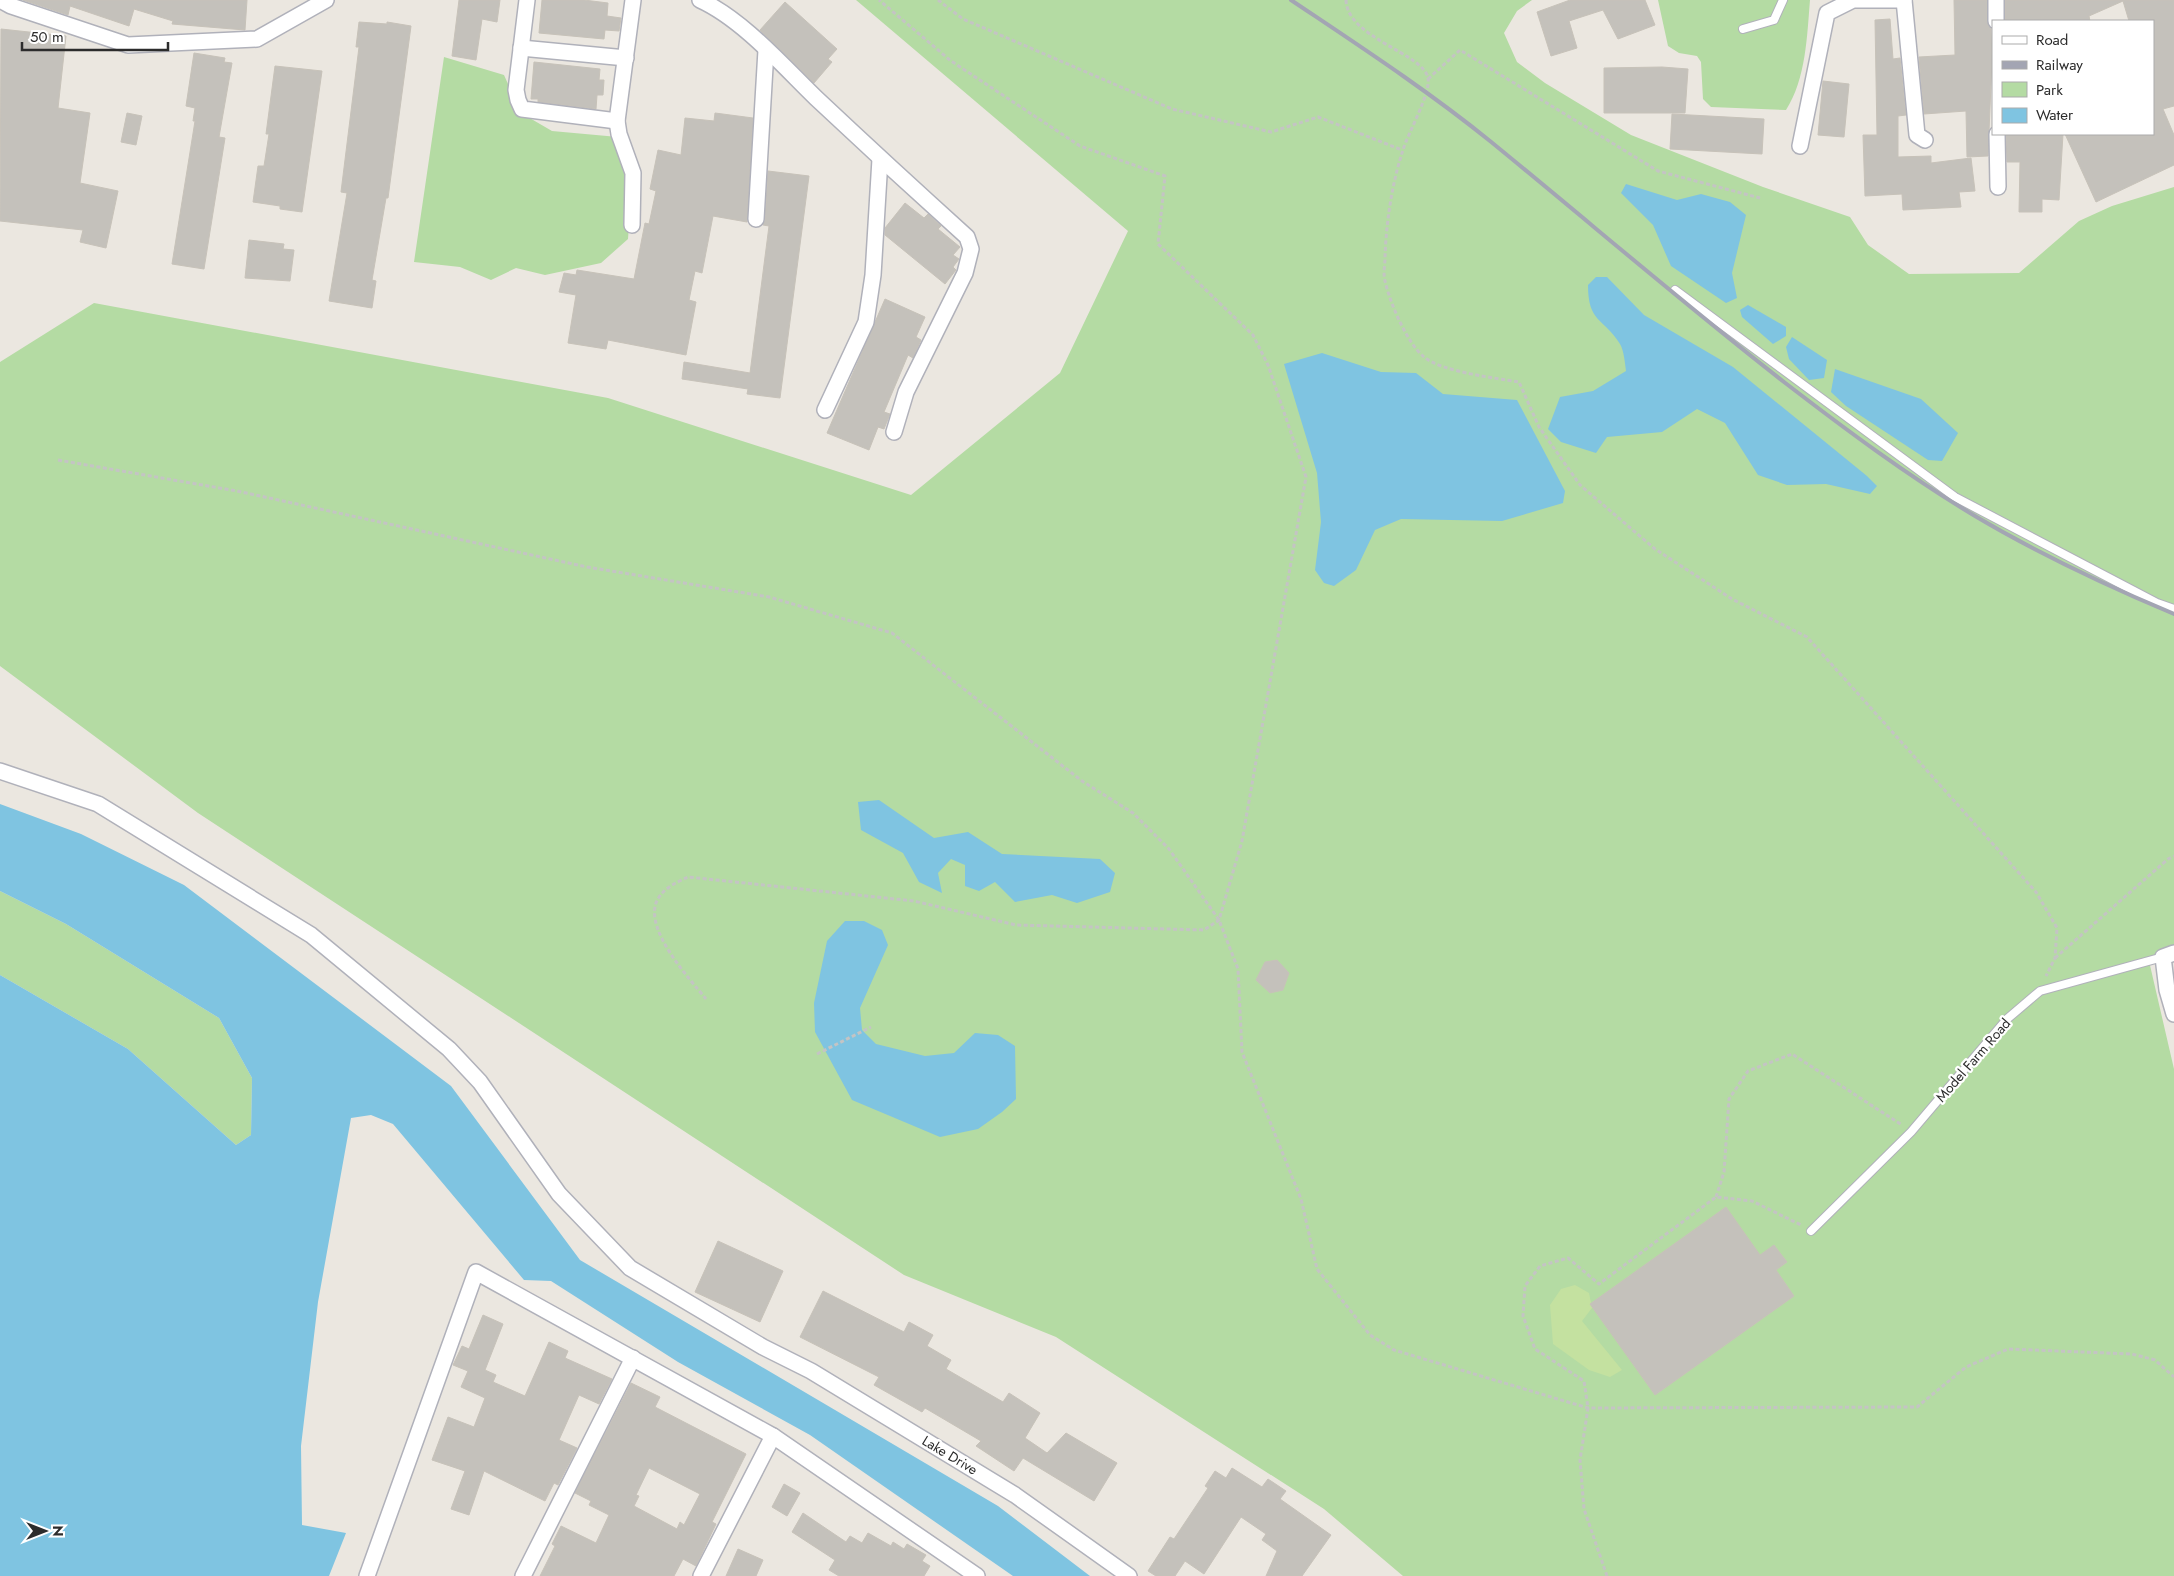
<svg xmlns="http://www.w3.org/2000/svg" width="2174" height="1576" viewBox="0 0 2174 1576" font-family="Jost,sans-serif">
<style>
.green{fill:#b4dba3}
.pitch{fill:#c4e1a0}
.water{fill:#7fc4e1}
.building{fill:#c4c1bb;stroke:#c7c2b9;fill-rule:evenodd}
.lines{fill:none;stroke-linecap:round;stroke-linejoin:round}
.service-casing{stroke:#b0b1ba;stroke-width:10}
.minor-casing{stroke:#b0b1ba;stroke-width:18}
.path{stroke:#c4c4c4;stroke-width:3;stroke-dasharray:4 2.5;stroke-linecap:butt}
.service{stroke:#fff;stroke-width:8}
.minor{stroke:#fff;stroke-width:15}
.rail{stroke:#a3a5b3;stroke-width:4}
.labels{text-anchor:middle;stroke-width:4.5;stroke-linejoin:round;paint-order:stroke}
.street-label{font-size:14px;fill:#2c2c2c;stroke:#fff}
</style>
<rect width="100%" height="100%" fill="#ebe7e0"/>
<g class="green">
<polygon points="856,0 1532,0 1517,11 1504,33 1517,62 1545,83 1631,135 1763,187 1850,217 1868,245 1909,274 2019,273 2079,221 2112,206 2174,187 2174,953 2149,961 2174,1069 2174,1576 1403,1576 1324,1509 1056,1337 904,1275 198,813 0,666 0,362 94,303 608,398 911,495 1060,373 1128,231"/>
<path d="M1658 0H1810C1807 36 1806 79 1786 110L1711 107 1703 99 1701 62 1697 56 1679 53 1668 46Z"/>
<polygon points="444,57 504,75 521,113 552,131 618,137 632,180 628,239 601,263 545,275 516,268 491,280 460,267 414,262"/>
<polygon points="0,891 66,924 219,1018 252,1078 251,1135 236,1145 128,1049 0,975"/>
</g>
<polygon class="pitch" points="1575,1285 1589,1293 1592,1308 1582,1321 1622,1370 1610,1377 1589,1370 1553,1344 1550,1305 1561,1289"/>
<g class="water">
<polygon points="1626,184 1677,200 1701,194 1730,202 1746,215 1732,273 1737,298 1726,303 1671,266 1653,225 1621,193"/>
<path d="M1596 277H1607L1644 315 1733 367 1867 476 1877 486 1870 494 1826 484 1787 485 1758 475 1725 423 1697 409 1662 432 1607 437 1596 453 1561 442 1548 429 1560 397 1593 391 1626 371C1625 363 1624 351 1620 344 1603 317 1588 323 1588 285Z"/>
<polygon points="1748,305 1786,327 1786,336 1773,344 1742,317 1740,310"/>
<polygon points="1792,337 1827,360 1824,378 1809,380 1789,359 1786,347"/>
<polygon points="1322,353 1381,372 1416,373 1443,394 1517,400 1565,491 1563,503 1502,521 1401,519 1375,530 1356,570 1334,586 1324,583 1315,570 1321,522 1317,473 1284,364"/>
<polygon points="1835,369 1921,399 1958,433 1942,461 1928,460 1846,406 1831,392"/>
<polygon points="879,800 934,838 968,832 1002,854 1100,859 1115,873 1110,892 1077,903 1052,895 1015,902 995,882 979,891 965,886 965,865 951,859 938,873 942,893 919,882 903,853 861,830 858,802"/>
<polygon points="0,804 81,834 184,885 451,1086 580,1260 998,1506 1090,1576 1013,1576 810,1435 678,1362 551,1281 524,1280 393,1124 371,1115 351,1118 318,1302 301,1446 302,1525 346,1533 329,1576 0,1576 0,975 128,1049 236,1145 251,1135 252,1078 219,1018 66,924 0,891"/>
<polygon points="845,921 864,921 882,930 888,945 860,1008 862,1030 876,1044 925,1056 954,1053 975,1033 998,1035 1015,1046 1016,1099 1002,1112 978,1129 940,1137 852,1100 815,1032 814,1003 827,941"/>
</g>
<g class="building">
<polygon points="23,0 247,0 245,30 172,24 173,21 134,9 129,26 70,6 68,15"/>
<polygon points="459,0 500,0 497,22 482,19 476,60 452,56"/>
<polygon points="542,0 584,0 608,3 607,16 621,18 619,31 605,30 604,39 539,33"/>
<polygon points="1570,0 1645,0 1655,25 1618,39 1603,10 1569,21 1577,48 1551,56 1537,12"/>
<polygon points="1954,0 1987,0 1987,21 1991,29 1992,60 1988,156 1967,157 1966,111 1924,114 1919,57 1955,55"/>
<polygon points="2005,0 2174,0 2174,106 2163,109 2174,135 2174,165 2096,202 2065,134 2153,134 2153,21 2129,21 2123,1 2089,16 2090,21 2005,21"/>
<polygon points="785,2 837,49 828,59 832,62 814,83 760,30"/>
<polygon points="1890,19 1893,59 1900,58 1906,115 1898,116 1898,157 1931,156 1931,163 1971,158 1975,191 1959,192 1961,207 1903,210 1902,194 1865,196 1863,135 1877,135 1875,20"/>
<polygon points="359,22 387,24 387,22 411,26 388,198 386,198 372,280 376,281 372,308 329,301 347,193 341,192 359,47 356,47"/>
<polygon points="1,29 66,36 58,108 90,113 80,183 118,191 106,248 80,242 83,230 0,221"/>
<polygon points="194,53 225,58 224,62 232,63 219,137 225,138 204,269 172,264 195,121 193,121 195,108 186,106"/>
<polygon points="534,62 600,69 599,80 604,80 603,95 597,95 596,109 538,102 538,99 531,99"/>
<polygon points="275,66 322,71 302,212 280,209 280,206 253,202 258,166 264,166 269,134 266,134"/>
<polygon points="1662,67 1688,69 1685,113 1604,113 1604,68"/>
<polygon points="1823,81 1849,84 1844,137 1818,135"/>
<polygon points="127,113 142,116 136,145 121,142"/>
<polygon points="715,113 753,118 747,222 713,216 702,273 695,271 689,300 696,302 686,355 608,340 606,349 568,343 576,295 559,292 564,273 576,275 577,270 634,279 645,223 649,224 656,191 650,189 658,150 681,155 685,118 714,121"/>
<polygon points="1672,114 1764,119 1762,154 1670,149"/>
<polygon points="2006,134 2063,134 2059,200 2042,199 2042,212 2019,212 2020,162 2007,162"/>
<polygon points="768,171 809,176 780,398 747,394 748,389 682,379 684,362 750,373 769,226 763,225 765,220"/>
<polygon points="905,203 924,218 928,214 941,226 938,229 960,247 953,255 959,259 953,267 956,270 945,284 885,235 885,228"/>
<polygon points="249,240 284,244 283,249 294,250 290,281 245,278"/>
<polygon points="885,299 925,317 916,337 921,340 913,358 908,355 884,412 890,414 884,429 878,427 869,450 827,433"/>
<polygon points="1277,960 1289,973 1283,990 1270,993 1256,980 1265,962"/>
<polygon points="1726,1207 1760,1255 1774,1245 1787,1262 1776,1270 1794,1296 1655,1395 1590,1304"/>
<polygon points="718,1241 783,1271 760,1322 695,1292"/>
<polygon points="823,1291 904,1332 909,1322 933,1335 927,1346 951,1360 946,1369 1003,1402 1009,1393 1040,1413 1025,1438 1047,1453 1066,1433 1117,1463 1094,1501 1023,1458 1014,1471 976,1446 981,1441 925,1408 922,1412 874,1385 879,1377 800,1337"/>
<polygon points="483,1315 503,1324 485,1370 496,1375 493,1382 525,1396 549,1342 568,1351 565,1358 612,1379 599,1404 579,1395 559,1440 577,1448 558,1485 554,1483 545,1501 484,1471 469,1515 451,1509 465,1471 432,1460 448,1417 474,1427 485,1398 461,1387 468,1371 453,1365 462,1346 469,1349"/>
<path d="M631 1383 660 1397 655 1407 746 1454 712 1522 716 1524 696 1566 683 1559 674 1576H540L555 1546 552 1544 561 1526 596 1543 609 1515 589 1505 591 1501 575 1493ZM649 1468 700 1494 684 1525 680 1522 677 1529 634 1506 639 1496 636 1495Z"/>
<polygon points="1232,1468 1262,1487 1268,1479 1286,1491 1280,1499 1331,1535 1302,1576 1266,1576 1277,1551 1262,1540 1266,1534 1241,1517 1204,1574 1185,1561 1175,1576 1156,1576 1148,1571 1170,1537 1174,1539 1208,1488 1205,1486 1215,1471 1226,1478"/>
<polygon points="784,1484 800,1493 787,1516 772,1507"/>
<polygon points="803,1513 846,1542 850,1536 862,1543 868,1533 891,1546 893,1542 904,1549 907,1544 926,1555 922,1561 930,1566 924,1576 839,1576 829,1570 835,1560 792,1532"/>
<polygon points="738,1549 763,1560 756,1576 726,1576"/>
</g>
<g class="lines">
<defs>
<g id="service">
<polyline points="1743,29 1774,20 1783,0"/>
<polyline points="1675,290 1955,497 2157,603 2174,609"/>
<polyline points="1811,1231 1911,1132 2007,1019 2040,991 2163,957"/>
</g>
<g id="minor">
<polyline points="0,0 11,6 128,45 257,39 326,0"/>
<polyline points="527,0 516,90 518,100 522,109 617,121"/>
<path d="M700 0C742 19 783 66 816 98 866 145 916 191 967 237L971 249 965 273 906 392 894 432"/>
<polyline points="1904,0 1917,135 1925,140"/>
<polyline points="1996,0 1996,21"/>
<polyline points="521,48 626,58"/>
<polyline points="1997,134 1998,187"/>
<polyline points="1800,146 1827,13 1853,0 1904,0"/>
<polyline points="756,219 766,50"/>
<polyline points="632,225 633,173 619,134 617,121 633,0"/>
<polyline points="825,410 866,322 873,275 880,159"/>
<polyline points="0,771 98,804 311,935 449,1049 480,1082 559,1194 630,1268 763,1347 811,1371 1015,1495 1129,1576"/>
<polyline points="2174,953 2163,957 2167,990 2174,1014"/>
<polyline points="367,1576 476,1272 773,1436 977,1576"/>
<polyline points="523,1576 633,1358"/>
<polyline points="701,1576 773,1436"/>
</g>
</defs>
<use href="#service" class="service-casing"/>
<use href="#minor" class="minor-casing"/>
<g class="path">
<polyline points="938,0 963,19 1172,109 1271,132 1318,117 1402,150"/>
<path d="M1346 0C1347 38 1423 53 1428 78 1431 93 1408 133 1403 150 1392 183 1386 223 1385 258 1385 265 1383 274 1385 281 1390 303 1407 343 1424 357 1442 372 1496 378 1519 382L1539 427 1580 485 1655 549 1732 599 1807 637 2036 892 2057 928 2055 958 2046 976"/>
<polyline points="1428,79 1460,50 1658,171 1760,198"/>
<polyline points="58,460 237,491 587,567 769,597 892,633 1082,781 1133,813 1169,849 1219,920 1238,969 1242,1052 1301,1199 1317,1269 1370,1335 1394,1350 1588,1408 1917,1407 1966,1367 2008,1349 2132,1354 2155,1360 2174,1377"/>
<polyline points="2055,958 2168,859 2174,856"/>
<path d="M706 999C689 978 646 932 656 903 661 889 677 882 688 877L914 901 1016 925 1204 930 1219 920 1242 841 1306 477 1268 365 1253 335 1158 244 1165 176 1080 146 951 61 879 0"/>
<polyline points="817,1054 871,1027"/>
<polyline points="1716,1197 1724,1172 1729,1099 1748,1071 1792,1054 1902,1125"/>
<polyline points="1607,1576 1584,1509 1580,1460 1588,1408 1584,1381 1535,1349 1523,1316 1525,1286 1540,1266 1568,1258 1599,1284 1716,1197 1752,1201 1801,1225"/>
</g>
<use href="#service" class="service"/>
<use href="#minor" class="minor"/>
<path class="rail" d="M1291 0C1358 45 1427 90 1490 141 1588 221 1684 304 1784 382 1845 429 1908 476 1975 516 2039 554 2105 585 2174 614"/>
</g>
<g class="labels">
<g class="street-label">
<text transform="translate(1973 1060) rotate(-49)" y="5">Model Farm Road</text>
<text transform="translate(950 1455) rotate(31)" y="5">Lake Drive</text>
</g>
</g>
<rect x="1992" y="20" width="162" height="115" fill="#ffffff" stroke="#ababab"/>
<rect x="2002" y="36" width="25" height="8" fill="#ffffff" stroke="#ababab"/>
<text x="2036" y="45" font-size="15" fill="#2c2c2c">Road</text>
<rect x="2002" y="61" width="25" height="8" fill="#a3a5b3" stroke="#ababab"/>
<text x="2036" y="70" font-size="15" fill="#2c2c2c">Railway</text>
<rect x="2002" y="82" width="25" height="15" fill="#b4dba3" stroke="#ababab"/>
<text x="2036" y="95" font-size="15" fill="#2c2c2c">Park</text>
<rect x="2002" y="108" width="25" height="15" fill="#7fc4e1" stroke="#ababab"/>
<text x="2036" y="120" font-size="15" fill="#2c2c2c">Water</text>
<g transform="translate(45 1531) rotate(90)" stroke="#ffffff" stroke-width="4" paint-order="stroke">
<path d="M0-4L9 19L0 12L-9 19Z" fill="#2c2c2c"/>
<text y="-8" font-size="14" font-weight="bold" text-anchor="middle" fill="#2c2c2c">N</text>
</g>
<path d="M22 42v8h146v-8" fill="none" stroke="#2c2c2c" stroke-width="2.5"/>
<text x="30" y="42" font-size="15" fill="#2c2c2c" stroke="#ffffff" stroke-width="4" paint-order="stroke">50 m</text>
</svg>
